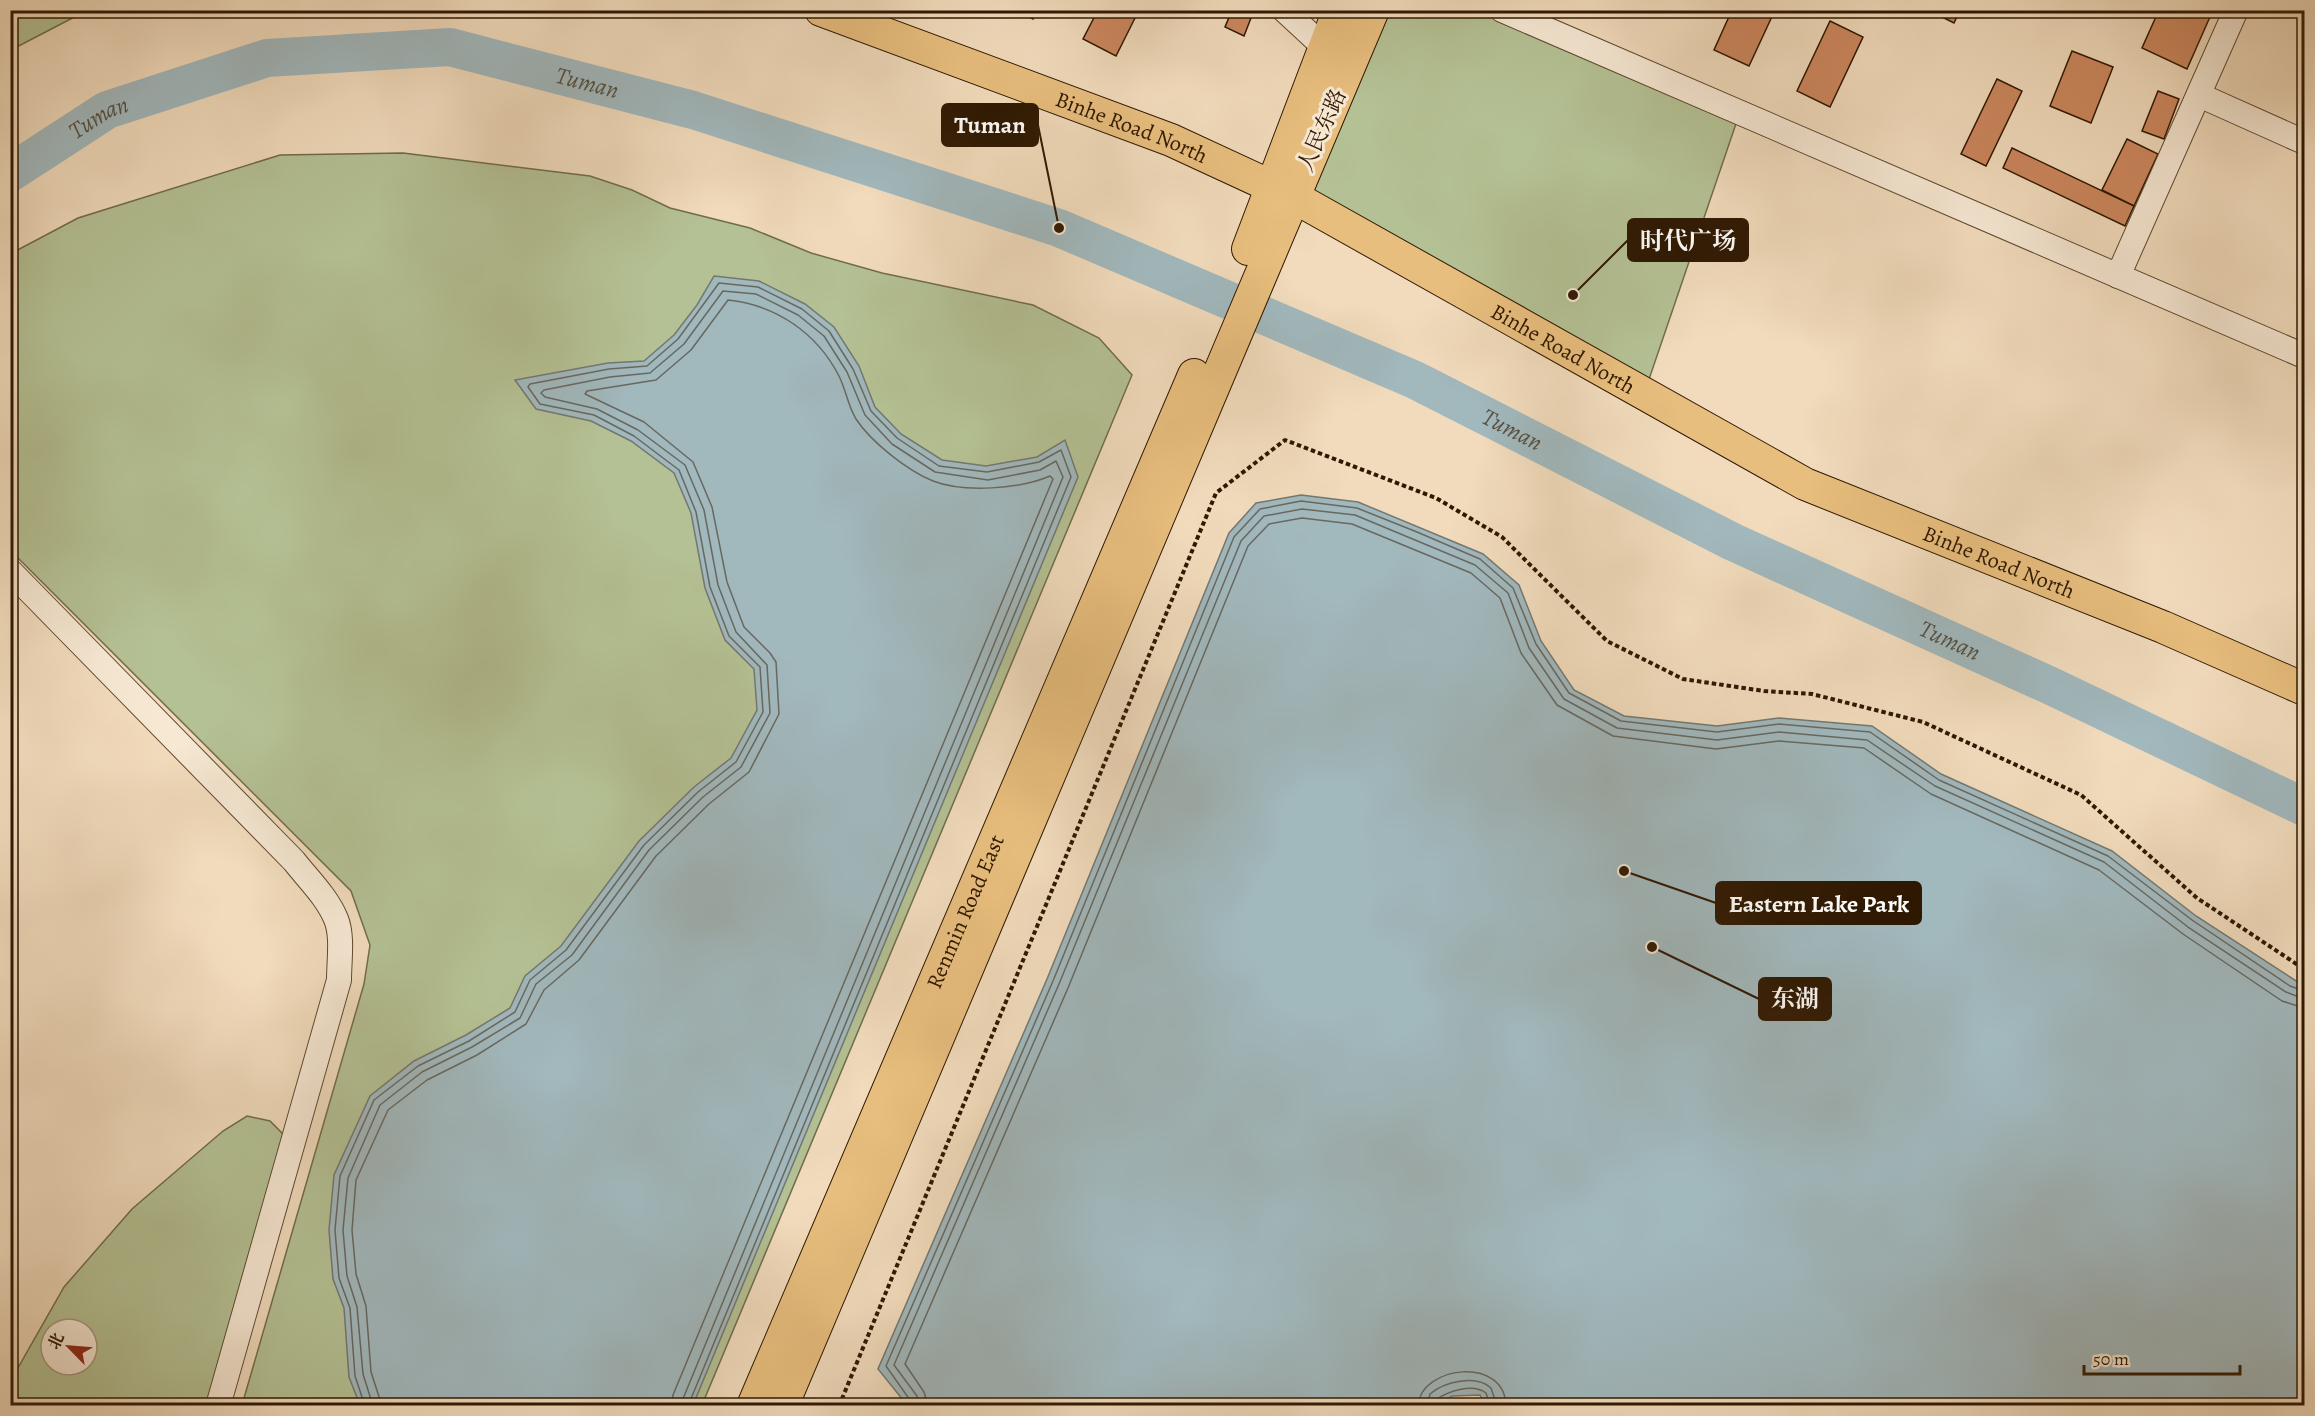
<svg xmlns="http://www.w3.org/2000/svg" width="2315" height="1416" viewBox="0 0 2315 1416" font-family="Alegreya,'Noto Serif SC',serif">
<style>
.green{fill:#b4c194;stroke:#716c4b;stroke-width:1.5;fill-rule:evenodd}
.water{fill:#a1b8bd;stroke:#737872;stroke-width:1.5}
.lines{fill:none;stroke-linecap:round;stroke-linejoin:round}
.shore{stroke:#686860;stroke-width:1.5}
.river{stroke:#a1b8bd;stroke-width:38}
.building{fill:#cc875e;stroke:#2e1802;stroke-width:1.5}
.minor-casing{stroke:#5f4930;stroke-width:26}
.major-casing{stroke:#2e1802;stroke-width:34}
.path{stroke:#2e1802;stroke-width:4;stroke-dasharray:4.5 3;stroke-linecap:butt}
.minor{stroke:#f6e8d3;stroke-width:24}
.major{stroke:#e8be7e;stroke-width:32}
.labels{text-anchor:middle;stroke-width:6;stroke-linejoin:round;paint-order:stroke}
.street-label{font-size:22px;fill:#2e1802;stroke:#f6e8d3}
.water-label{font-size:24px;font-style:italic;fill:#565043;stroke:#f6e8d3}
.leader{fill:none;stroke:#2e1802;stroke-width:2}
.callout-dot{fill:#2e1802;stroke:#f6e8d3;stroke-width:2}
.callout{fill:#2e1802;stroke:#2e1802;stroke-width:2}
.callout-label{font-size:24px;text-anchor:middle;font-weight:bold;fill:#fff}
</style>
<rect width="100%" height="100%" fill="#f1dbbc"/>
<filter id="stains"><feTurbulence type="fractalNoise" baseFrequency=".00333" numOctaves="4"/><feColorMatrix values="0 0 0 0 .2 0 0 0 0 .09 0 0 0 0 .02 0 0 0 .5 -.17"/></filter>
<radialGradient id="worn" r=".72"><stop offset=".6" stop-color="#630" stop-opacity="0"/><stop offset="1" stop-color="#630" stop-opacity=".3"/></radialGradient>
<g class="green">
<polygon points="11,10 86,10 86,11 11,50"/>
<polygon points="1373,11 1502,11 1740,112 1644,394 1292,196"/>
<polygon points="403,153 590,176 632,190 670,208 750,228 811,253 882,273 1033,305 1099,338 1132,375 702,1405 242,1405 364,984 370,945 351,891 11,551 10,254 78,218 280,155"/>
<path d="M247 1116 270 1121 284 1135 207 1405H11L10 1382 64 1287 132 1209 223 1131ZM51 1329H87V1365H51Z"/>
</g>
<g class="water">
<polygon points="714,276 759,281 805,304 834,327 859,366 875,407 901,434 942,460 986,466 1037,457 1065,440 1078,477 693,1405 360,1405 349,1377 344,1308 333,1279 329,1230 334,1175 370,1096 414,1061 466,1035 510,1008 525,976 561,946 639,841 694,787 731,758 757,710 754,669 725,640 705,588 691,513 674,473 631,441 591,421 536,409 515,380 608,363 644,361 674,335 697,305"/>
<polygon points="1301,495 1358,502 1483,554 1519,585 1541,641 1574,690 1624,716 1717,726 1779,718 1872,726 1941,774 2112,851 2196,916 2304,986 2304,1405 1485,1406 1480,1395 1452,1396 1436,1406 907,1405 878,1369 1047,979 1229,533 1256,503"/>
</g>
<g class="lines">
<g class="shore">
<polyline points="365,1406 355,1376 350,1308 339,1278 335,1230 340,1176 374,1100 418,1066 469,1041 515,1012 530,980 566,950 644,845 698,792 736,762 763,712 760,667 729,636 710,587 696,512 679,470 634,436 594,415 540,404 528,387 530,384 609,369 647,366 678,339 719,283 758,287 802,309 829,331 853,369 871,411 897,438 939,466 987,472 1039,462 1061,450 1071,477 688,1406"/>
<polyline points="373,1406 363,1374 357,1307 347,1276 343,1230 348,1178 380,1105 422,1072 472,1047 520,1018 536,984 572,955 649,850 703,797 741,767 770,713 767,665 736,632 718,585 704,510 685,465 638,430 597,409 545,397 541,393 544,390 610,377 650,373 684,344 723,291 756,294 798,315 824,336 847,372 865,415 892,444 935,472 988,480 1040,470 1056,461 1063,477 680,1406"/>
<path d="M382 1406 371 1372 366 1306 356 1274 352 1230 356 1180 388 1110 427 1080 477 1055 526 1024 544 990 579 960 656 856 709 804 749 772 779 714 776 662 770 653 744 627 727 582 712 507 693 462 644 422 585 394 587 391 656 380 691 350 728 300C776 305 817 333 839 376 846 390 848 406 856 419 871 442 908 471 933 481 964 493 1020 489 1050 476L1053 479 673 1395 671 1406"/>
<polyline points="911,1406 910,1400 886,1366 1053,981 1234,537 1260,509 1301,501 1357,508 1417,532 1480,559 1513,588 1536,644 1569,693 1621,721 1717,732 1779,724 1870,732 1939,780 2108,856 2192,920 2290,986 2304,991"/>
<polyline points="919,1406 917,1396 894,1365 1059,984 1241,541 1264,516 1302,509 1355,515 1475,565 1508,593 1529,648 1564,699 1617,728 1717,740 1779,732 1867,740 1935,786 2104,862 2188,927 2286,992 2304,999"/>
<polyline points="928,1406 924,1392 905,1364 1068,988 1248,546 1269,524 1302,518 1352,524 1471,573 1500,598 1521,653 1557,705 1613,736 1716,749 1779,741 1864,748 1931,794 2099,870 2183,934 2282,1001 2304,1008"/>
<path d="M1418 1406C1420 1366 1505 1355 1506 1406"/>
<path d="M1427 1406 1430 1394C1444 1382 1476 1374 1491 1388L1497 1406"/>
<path d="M1435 1406 1437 1399C1449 1391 1473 1383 1486 1393L1490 1406"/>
</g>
<path class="river" id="s1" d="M10 173 107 110 267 58 450 47 693 110 1059 228 1415 380 1733 542 2051 686 2304 807"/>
</g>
<g class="building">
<polygon points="1015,10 1037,10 1033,19"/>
<polygon points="1098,10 1139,10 1116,56 1083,39"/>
<polygon points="1232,10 1251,18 1244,36 1225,27"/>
<polygon points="1732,10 1775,10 1749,66 1714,50"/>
<polygon points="1928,10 1960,10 1954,23"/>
<polygon points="2159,10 2213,10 2187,69 2142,48"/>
<polygon points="1830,21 1863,37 1830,107 1797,91"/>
<polygon points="2072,51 2113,67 2091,123 2050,106"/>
<polygon points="1997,79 2022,91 1986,166 1961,154"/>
<polygon points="2158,91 2179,99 2164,139 2142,131"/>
<polygon points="2127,139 2158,154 2134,206 2102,190"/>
<polygon points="2012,148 2134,206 2125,226 2003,168"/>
</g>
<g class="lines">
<defs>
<g id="minor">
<polyline points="1284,10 1324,47"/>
<polyline points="1502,10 2304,356"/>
<polyline points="2199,95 2304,142"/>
<polyline points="2118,276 2236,10"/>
<path d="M10 571 294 861C308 879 327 897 336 919 343 936 339 961 339 980L218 1406"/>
</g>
<g id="major">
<path id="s2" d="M821 10 1171 140 1292 196 1805 484 2163 627 2304 689"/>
<polyline points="1248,249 1339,10"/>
<path id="s3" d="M753 1406 1194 375"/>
<polyline points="782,1406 1373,10"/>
</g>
</defs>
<use href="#minor" class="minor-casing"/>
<use href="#major" class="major-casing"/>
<polyline class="path" points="839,1406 1216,493 1285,440 1436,498 1502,537 1607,641 1683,679 1764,691 1812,694 1923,722 2081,795 2197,898 2304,969"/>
<use href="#minor" class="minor"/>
<use href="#major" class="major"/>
</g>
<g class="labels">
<g class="street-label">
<text dy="8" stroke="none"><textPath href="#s2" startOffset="332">Binhe Road North</textPath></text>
<text transform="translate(1321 130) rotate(-66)" y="8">人民东路</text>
<text dy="8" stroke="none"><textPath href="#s2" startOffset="818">Binhe Road North</textPath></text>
<text dy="8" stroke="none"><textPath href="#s2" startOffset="1304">Binhe Road North</textPath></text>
<text dy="8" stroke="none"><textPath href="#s3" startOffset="538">Renmin Road East</textPath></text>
</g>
<g class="water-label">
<text dy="8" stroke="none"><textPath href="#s1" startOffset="609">Tuman</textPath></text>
<text dy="8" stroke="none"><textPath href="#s1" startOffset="105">Tuman</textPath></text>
<text dy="8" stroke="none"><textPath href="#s1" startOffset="1599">Tuman</textPath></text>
<text dy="8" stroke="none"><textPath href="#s1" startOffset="2085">Tuman</textPath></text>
</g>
</g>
<path class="leader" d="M1059 228L1038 125M1573 295L1628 240M1624 871L1716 903M1652 947L1759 999"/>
<g class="callout-dot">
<circle cx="1059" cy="228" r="6"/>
<circle cx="1573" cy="295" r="6"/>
<circle cx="1624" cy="871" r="6"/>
<circle cx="1652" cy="947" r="6"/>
</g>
<g class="callout">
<rect x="942" y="104" width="96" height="42" rx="6"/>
<rect x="1628" y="219" width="120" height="42" rx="6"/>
<rect x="1716" y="882" width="205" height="42" rx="6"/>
<rect x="1759" y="978" width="72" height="42" rx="6"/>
</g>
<g class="callout-label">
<text x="990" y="133">Tuman</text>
<text x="1688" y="249">时代广场</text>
<text x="1819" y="912">Eastern Lake Park</text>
<text x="1795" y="1007">东湖</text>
</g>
<rect width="2315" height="1416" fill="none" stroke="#f1dbbc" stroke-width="36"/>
<rect x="12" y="12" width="2291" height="1392" fill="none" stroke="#2e1802" stroke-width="3"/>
<rect x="18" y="18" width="2279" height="1380" fill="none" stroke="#2e1802" stroke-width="1.5"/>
<g transform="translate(69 1347) rotate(295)"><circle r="28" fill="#f6e8d3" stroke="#a6957f" stroke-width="1.5"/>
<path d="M0-4.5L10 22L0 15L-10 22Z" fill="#8f2418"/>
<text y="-9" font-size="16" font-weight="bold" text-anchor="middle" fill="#2e1802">北</text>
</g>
<path d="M2084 1365v9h156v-9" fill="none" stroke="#2e1802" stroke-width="3"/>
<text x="2093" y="1365" font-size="18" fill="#2e1802" stroke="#f6e8d3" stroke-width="4.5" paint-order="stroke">50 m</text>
<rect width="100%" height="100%" filter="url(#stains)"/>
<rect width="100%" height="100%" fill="url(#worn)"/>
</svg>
